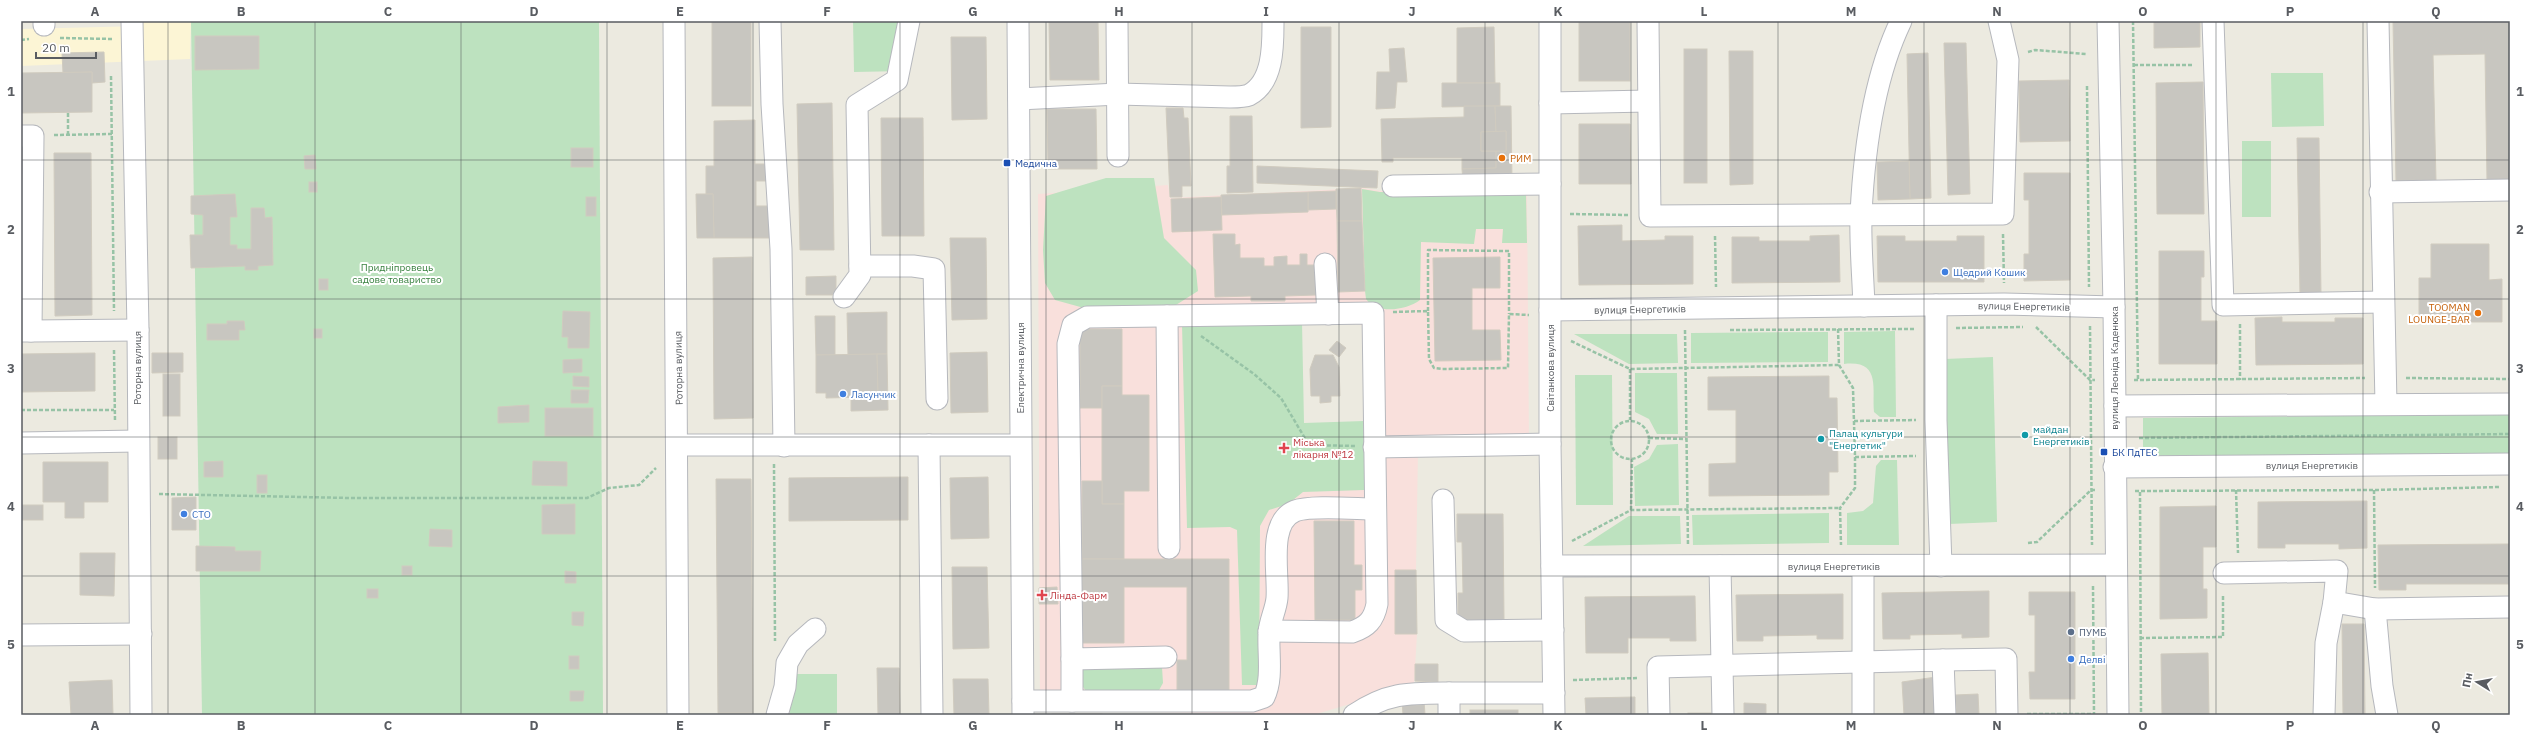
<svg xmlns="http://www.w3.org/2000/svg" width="2531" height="736" viewBox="0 0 2531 736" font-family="'IBM Plex Sans',sans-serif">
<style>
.commercial{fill:#fcf5d5}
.medical{fill:#f9e0dc;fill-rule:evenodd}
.green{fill:#bde2bf}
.building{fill:#c8c6c0;stroke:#d0cbbf}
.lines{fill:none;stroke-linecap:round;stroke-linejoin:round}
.minor-casing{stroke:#b6b8bd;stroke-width:23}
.path{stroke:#97c3a6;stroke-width:2.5;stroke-dasharray:4 2;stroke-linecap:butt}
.minor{stroke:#fff;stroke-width:21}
.grid{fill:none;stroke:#595c61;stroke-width:1;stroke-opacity:0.55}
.food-dot{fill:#e8710a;stroke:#fff;stroke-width:1.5}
.transit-dot{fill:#1a4fb4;stroke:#fff;stroke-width:1.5}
.shop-dot{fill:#3f7fe0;stroke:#fff;stroke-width:1.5}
.culture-dot{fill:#0f9aa8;stroke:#fff;stroke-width:1.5}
.health-dot{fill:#e0444e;stroke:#fff;stroke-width:1.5}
.service-dot{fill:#5c6f8a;stroke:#fff;stroke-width:1.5}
.labels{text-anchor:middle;stroke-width:4;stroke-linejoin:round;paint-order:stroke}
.food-label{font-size:10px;fill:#c56008;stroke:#fff;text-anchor:start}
.transit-label{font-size:10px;fill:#164399;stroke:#fff;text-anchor:start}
.park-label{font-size:10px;fill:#38813f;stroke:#fff}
.shop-label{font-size:10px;fill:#366cbe;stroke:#fff;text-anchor:start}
.street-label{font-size:10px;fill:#595c61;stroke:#fff}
.culture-label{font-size:10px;fill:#0d838f;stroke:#fff;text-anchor:start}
.health-label{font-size:10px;fill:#be3a42;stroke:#fff;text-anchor:start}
.service-label{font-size:10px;fill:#4e5e75;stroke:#fff;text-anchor:start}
.neatline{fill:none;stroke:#595c61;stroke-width:1.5}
.grid-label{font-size:13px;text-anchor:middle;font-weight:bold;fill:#595c61}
</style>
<rect width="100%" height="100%" fill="#eceae0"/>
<polygon class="commercial" points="142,21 191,21 190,59 21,66 21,29 142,26"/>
<path class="medical" d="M1168 185 1170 198 1364 188 1381 191 1527 190 1529 444 1418 452 1416 570 1395 571V634H1417L1414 685 1313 715 1040 710 1038 194ZM1282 320 1356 322 1366 328 1371 440H1311L1282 395Z"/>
<g class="green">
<polygon points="191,21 599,21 603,715 202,715"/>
<polygon points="853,21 904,21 905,71 854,72"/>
<polygon points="2271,73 2323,73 2324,126 2272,127"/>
<rect x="2242" y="141" width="29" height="76"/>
<polygon points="1106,178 1154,178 1164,238 1196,270 1198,291 1168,310 1084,308 1055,300 1045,283 1043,250 1046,196"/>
<path d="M1362 189 1380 192 1526 191 1527 243H1502L1503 229H1476L1474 244 1421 242 1420 300C1407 310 1377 315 1366 299L1365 291Z"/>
<polygon points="1302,322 1304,423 1364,421 1364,490 1303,492 1288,504 1269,510 1260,526 1259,685 1242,685 1237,530 1230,527 1187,528 1182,324"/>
<path d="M1895 331 1896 417H1880L1874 412C1872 387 1881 360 1844 364V332Z"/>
<polygon points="1828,332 1828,362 1691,363 1691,333"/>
<polygon points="1574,334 1677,334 1678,363 1629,364"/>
<polygon points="1993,357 1997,522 1949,524 1945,359"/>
<polygon points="1635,373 1677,373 1678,434 1657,434 1649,419 1635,412"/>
<polygon points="1575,375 1612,375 1613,505 1576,505"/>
<polygon points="2510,414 2510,454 2143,458 2143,418"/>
<polygon points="1678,444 1679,505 1635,506 1634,467 1649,459 1657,445"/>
<polygon points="1881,460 1897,460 1899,545 1847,545 1847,513 1863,511 1873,503 1876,466"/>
<polygon points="1829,513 1829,543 1693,545 1692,515"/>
<polygon points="1629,516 1680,516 1681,544 1583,546"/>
<polygon points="1087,665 1162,667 1163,683 1158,692 1086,691 1080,683 1082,669"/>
<rect x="790" y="674" width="47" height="41"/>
</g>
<g class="building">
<rect x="712" y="21" width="39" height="85"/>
<polygon points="1049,21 1098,21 1099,80 1050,80"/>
<polygon points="2154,21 2200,21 2200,47 2154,48"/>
<polygon points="2393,21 2510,21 2510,180 2487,181 2485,54 2433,55 2436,181 2396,182"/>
<rect x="1579" y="22" width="51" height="59"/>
<polygon points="1301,27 1331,27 1331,127 1301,128"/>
<polygon points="1494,27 1495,83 1457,83 1457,28"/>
<polygon points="195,36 259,36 259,69 195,70"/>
<polygon points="951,37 986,37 987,119 952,120"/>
<polygon points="1944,43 1966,43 1970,194 1948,195"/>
<polygon points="1404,48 1407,82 1397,82 1395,108 1376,109 1377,72 1390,72 1389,49"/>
<rect x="1684" y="49" width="23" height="134"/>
<polygon points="1729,51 1753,51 1753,184 1730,185"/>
<polygon points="104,52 105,82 92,83 92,72 63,73 62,53"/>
<polygon points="1928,53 1931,198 1910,199 1907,54"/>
<polygon points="92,72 92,112 21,113 21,73"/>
<polygon points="2069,80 2070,141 2020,142 2019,81"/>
<polygon points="2203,82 2204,214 2157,214 2156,83"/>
<polygon points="1442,83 1500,83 1500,106 1442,107"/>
<polygon points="832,103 834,250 800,250 797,104"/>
<polygon points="1464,106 1495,106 1496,132 1481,132 1481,151 1496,151 1496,168 1462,169 1462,158 1393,158 1393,162 1382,162 1381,119 1464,117"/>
<polygon points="1495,106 1511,106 1512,181 1463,181 1462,169 1496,168 1496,151 1506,151 1506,131 1496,132"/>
<polygon points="1166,108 1183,108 1184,118 1188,118 1191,186 1182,186 1182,197 1170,197"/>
<polygon points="1047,109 1096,109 1097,169 1048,169"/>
<polygon points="1230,116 1252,116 1253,192 1227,193 1227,166 1230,166"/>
<polygon points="881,118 923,118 924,236 882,236"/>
<polygon points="755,120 755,164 770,164 770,181 756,181 756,206 771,206 771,238 714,238 713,194 706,194 706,166 714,166 714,121"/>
<polygon points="1579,124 1630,124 1631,184 1579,184"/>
<polygon points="1506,131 1506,151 1481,151 1481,132"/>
<polygon points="2297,138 2319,138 2321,295 2300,295"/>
<rect x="571" y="148" width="22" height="19"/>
<polygon points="54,153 91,153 92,315 55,316"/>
<polygon points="315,155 316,169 305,169 304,156"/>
<polygon points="1909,161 1910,199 1878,200 1877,162"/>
<polygon points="1257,166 1378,171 1377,188 1257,183"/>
<polygon points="2024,173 2070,173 2070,280 2024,281 2024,254 2029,254 2029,200 2024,200"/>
<rect x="309" y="182" width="8" height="10"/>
<polygon points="1361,188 1362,221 1337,221 1336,189"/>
<polygon points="1336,191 1336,209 1308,210 1308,192"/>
<polygon points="1308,192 1308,212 1222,215 1221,195"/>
<polygon points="235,194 237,217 230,217 230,245 237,245 237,249 251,249 251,208 264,208 265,218 272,217 273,265 258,266 258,270 245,270 245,266 191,268 190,235 203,235 203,215 191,214 191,196"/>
<polygon points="696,194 713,194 714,238 697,238"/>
<rect x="586" y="197" width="10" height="19"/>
<polygon points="1221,197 1222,230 1172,232 1171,199"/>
<polygon points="1337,221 1362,221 1365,291 1338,292"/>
<polygon points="1622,225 1622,241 1665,240 1665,236 1693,236 1693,284 1579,285 1578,226"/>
<polygon points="1213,234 1235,234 1235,245 1240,244 1240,258 1264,258 1264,266 1274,266 1274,257 1287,256 1287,265 1300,265 1300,254 1307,254 1307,265 1315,265 1316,295 1285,296 1285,301 1251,301 1251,296 1215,297"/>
<polygon points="1839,235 1840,282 1732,283 1732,237 1759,237 1759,241 1810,241 1810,236"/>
<polygon points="1877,236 1905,236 1905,241 1957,241 1957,236 1984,236 1984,282 1878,282"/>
<polygon points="950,238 986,238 987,319 952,320"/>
<polygon points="2431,244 2489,244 2489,280 2502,279 2502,322 2419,322 2419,278 2431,278"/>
<polygon points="2159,251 2204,251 2204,277 2201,277 2201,321 2217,321 2217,364 2159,364"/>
<polygon points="752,257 753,418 714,419 713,258"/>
<polygon points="1500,257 1500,288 1472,288 1472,330 1500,330 1501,360 1435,361 1433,258"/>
<polygon points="836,276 836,295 806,295 806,277"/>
<rect x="319" y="279" width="9" height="11"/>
<polygon points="563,311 590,312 589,348 568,348 568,337 562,337"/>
<polygon points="887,312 887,354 848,355 847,313"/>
<polygon points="815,316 835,316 835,355 816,355"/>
<polygon points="2282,317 2282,322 2335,322 2335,318 2363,318 2363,364 2256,365 2255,318"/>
<polygon points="227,321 244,321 245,330 239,330 239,340 207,340 207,324 227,324"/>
<rect x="314" y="329" width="8" height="9"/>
<polygon points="1080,329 1122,329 1122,386 1102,386 1102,408 1080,408"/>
<polygon points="1337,341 1346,348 1339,357 1329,350"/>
<polygon points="987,352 988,412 951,413 950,353"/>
<polygon points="95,353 95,391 21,392 21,354"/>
<polygon points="152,353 183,353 183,372 152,373"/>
<polygon points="877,354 878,392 866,392 866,397 826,398 826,393 816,393 816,355"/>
<polygon points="877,354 887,354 888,410 851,411 851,397 866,397 866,392 878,392"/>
<polygon points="1315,355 1333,355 1339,367 1340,396 1331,396 1331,402 1320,403 1320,396 1311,396 1310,369"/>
<polygon points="582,359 582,372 563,373 563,360"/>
<rect x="163" y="374" width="17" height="42"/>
<polygon points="573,376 589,377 589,387 573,386"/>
<polygon points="1829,376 1829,398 1837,398 1838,472 1829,472 1829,495 1709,496 1709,464 1736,463 1736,410 1708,410 1708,377"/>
<polygon points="1102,386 1122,386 1122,395 1149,395 1149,491 1124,491 1124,504 1102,504"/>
<polygon points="571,390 589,390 588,403 571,403"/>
<polygon points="529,405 529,422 498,423 498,407"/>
<rect x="545" y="408" width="48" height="28"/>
<rect x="158" y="437" width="19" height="22"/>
<polygon points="223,461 223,477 204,477 204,462"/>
<polygon points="533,461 567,462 567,486 532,485"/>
<polygon points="43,462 108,462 108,502 84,502 84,518 65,518 65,502 43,502"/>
<rect x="257" y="475" width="10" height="18"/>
<polygon points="908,477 908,520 789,521 789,478"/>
<polygon points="988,477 989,538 951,539 950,478"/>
<polygon points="716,479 751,479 753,713 718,713"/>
<polygon points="1082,481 1102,481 1102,504 1124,504 1124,559 1082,559"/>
<polygon points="196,497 196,530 172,530 172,498"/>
<polygon points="2367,501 2367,548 2339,549 2339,544 2285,544 2285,548 2258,548 2258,502"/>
<polygon points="575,504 575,534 542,534 542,505"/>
<rect x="21" y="505" width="22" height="15"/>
<polygon points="2216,506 2216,547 2203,547 2203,589 2207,589 2207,618 2160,619 2160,507"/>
<polygon points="1457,514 1503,514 1504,621 1458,621 1458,593 1463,593 1462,542 1457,542"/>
<polygon points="1314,521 1354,521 1354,565 1362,565 1362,590 1355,590 1355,620 1315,620"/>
<polygon points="430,529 452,530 452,547 429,546"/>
<polygon points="2510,544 2510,590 2509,584 2406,584 2406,590 2379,590 2378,545"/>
<polygon points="196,546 235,547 235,551 261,551 260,571 196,571"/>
<polygon points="80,553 115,553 114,596 80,595"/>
<polygon points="1082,559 1229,559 1229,691 1177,691 1177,660 1187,660 1187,587 1124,587 1124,643 1082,643"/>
<rect x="402" y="566" width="10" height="9"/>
<polygon points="952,567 987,567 989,648 953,649"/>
<polygon points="1395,570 1416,570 1417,634 1395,634"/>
<polygon points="565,571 576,572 576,583 565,583"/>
<polygon points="1057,587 1058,604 1039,604 1039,588"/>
<rect x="367" y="589" width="11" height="9"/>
<polygon points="1989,591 1989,637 1962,638 1962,634 1910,635 1910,639 1883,639 1882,593"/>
<polygon points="2029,592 2075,592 2075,699 2030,699 2029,672 2035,672 2035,615 2029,615"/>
<polygon points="1843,594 1843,639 1817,639 1817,635 1763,636 1763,641 1737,641 1736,595"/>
<polygon points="1695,596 1696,641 1670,641 1670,638 1628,638 1628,653 1586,653 1585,597"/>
<polygon points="572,612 584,612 583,626 572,625"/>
<polygon points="2342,624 2364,624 2365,715 2343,715"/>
<polygon points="2208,653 2209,715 2162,715 2161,654"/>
<rect x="569" y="656" width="10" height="13"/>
<polygon points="1415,664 1438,664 1438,682 1415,681"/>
<polygon points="877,668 899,668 900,715 878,715"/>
<polygon points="1936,677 1938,715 1904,715 1902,682"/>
<polygon points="953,679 988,679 989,715 954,715"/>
<polygon points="112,680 113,715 71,715 69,682"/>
<polygon points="570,691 584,691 583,701 570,701"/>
<polygon points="1978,694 1979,715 1957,715 1955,695"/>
<polygon points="1635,697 1635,715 1586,715 1585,698"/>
<polygon points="1402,700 1424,700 1425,715 1403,715"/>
<polygon points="1744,703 1766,704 1766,715 1744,715"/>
<rect x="1470" y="710" width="48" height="5"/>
<rect x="1688" y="713" width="23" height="2"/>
<rect x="1052" y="714" width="50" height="1"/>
</g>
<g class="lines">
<defs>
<g id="minor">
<polyline points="44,21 44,25"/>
<polyline points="132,21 138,330 141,715"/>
<polyline points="674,21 678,715"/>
<polyline points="770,21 772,104 781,249 784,446"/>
<polyline points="1018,21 1023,715"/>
<polyline points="1117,21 1118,156"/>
<polyline points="1550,21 1550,444 1554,715"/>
<polyline points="1648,21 1650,216 2003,214 2008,60 1999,21"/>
<polyline points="2108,21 2114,307 2118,715"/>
<polyline points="2213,21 2223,305 2382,302"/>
<polyline points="2378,21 2386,404"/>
<path d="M1019 99 1118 94 1230 97C1235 97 1244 97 1249 95 1274 82 1273 44 1273 21"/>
<polyline points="1550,103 1648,101"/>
<polyline points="21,136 33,136 31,331 21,331"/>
<polyline points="1393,186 1550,184"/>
<polyline points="2380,192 2510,190"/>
<polyline points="1325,264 1328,314"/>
<polyline points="860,266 913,266 934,269 937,399"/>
<polyline points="844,297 860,275 857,105 897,80 909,21"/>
<polyline points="1936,305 1936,420 1941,566"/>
<path d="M1864 306C1863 276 1860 245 1861 214 1864 152 1874 77 1901 21"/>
<polyline points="1550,310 2004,304 2114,307"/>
<polyline points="1167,316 1169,548"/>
<polyline points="31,331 138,330"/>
<polyline points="2115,406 2510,404"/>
<polyline points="21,443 137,441"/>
<polyline points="678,445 1020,445"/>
<polyline points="929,445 932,715"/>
<polyline points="1374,447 1550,444"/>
<polyline points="2114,467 2510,464"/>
<polyline points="1443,500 1446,620 1464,631 1553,630"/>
<polyline points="1552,566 2116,565"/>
<polyline points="1720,566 1723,715"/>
<polyline points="1863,566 1863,715"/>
<polyline points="2224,573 2337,571 2334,602"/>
<polyline points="2375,609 2382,686 2387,715"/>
<polyline points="21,635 141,634"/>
<path d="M1166 657 1072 659 1068 344 1073 325 1087 317 1373 313 1377 604C1374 620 1367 627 1352 632L1269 631"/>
<polyline points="1943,660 2006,659 2007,715"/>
<polyline points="1023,701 1072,701 1072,659"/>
<path d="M1072 701H1252L1264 697C1273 679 1268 654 1269 634 1269 622 1276 610 1277 598 1279 573 1267 522 1295 511 1310 505 1357 509 1375 509"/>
<polyline points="777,715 785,687 787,663 798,644 815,629"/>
<path d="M1354 715C1388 692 1409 693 1449 693"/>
<polyline points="1449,715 1449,693 1554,693"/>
<polyline points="1659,715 1658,667 1943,660 1945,715"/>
<polyline points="2324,715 2326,643 2334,602 2375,609 2510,607"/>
</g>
</defs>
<use href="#minor" class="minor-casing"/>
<g class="path">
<polyline points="2133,21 2138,381"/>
<polyline points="60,38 113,39"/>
<polyline points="21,40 29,39"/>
<polyline points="2028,52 2035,50 2086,54"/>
<polyline points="2134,65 2194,65"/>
<polyline points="111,76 114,311"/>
<polyline points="2087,86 2089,287"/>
<polyline points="54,135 113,134"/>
<polyline points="68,135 68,112"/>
<polyline points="1570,214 1629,215"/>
<polyline points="2003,234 2004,283"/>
<polyline points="1715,236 1716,287"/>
<polyline points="1428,311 1428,250 1509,251 1509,314"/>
<polyline points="1393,312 1428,311 1429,359 1434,368 1442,369 1508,368 1509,314 1529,315"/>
<polyline points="2240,324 2240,380"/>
<polyline points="2090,326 2092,545"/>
<polyline points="2036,327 2090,380 2095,380"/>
<polyline points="1956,328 2023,327"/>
<polyline points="1838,329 1839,365 1853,388 1855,457 1855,488 1840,508 1841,545"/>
<polyline points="1685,330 1688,546"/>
<polyline points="1730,330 1915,329"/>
<polyline points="1201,336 1254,374 1281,398 1309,445 1355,446"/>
<polyline points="1571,341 1630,369 1839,365"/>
<polyline points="114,350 115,421"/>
<polyline points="1630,369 1630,420"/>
<polyline points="2406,378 2510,379"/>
<polyline points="2134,380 2365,378"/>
<polyline points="21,410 114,410"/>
<circle cx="1630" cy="440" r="19"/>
<polyline points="1854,421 1916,420"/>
<polyline points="1649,438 1686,439"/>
<polyline points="2139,438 2510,434"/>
<polyline points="1855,457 1916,456"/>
<polyline points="774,464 775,641"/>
<polyline points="2236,490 2238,553"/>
<polyline points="2374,490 2375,588"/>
<polyline points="2135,491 2374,490 2500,487"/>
<polyline points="2140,492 2141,715"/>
<polyline points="159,494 350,498 587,498 609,488 639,485 656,468"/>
<polyline points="1631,510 1632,459"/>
<polyline points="1572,541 1631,510 1840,508"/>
<polyline points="2028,543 2037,542 2091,490 2096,490"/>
<polyline points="2093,586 2094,715"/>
<polyline points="2140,638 2223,637 2223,594"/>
<polyline points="1573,680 1638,678"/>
<polyline points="2027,714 2094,714"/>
</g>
<use href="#minor" class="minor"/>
</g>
<path class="grid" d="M168 21V715M315 21V715M461 21V715M607 21V715M753 21V715M900 21V715M1046 21V715M1192 21V715M1339 21V715M1485 21V715M1631 21V715M1778 21V715M1924 21V715M2070 21V715M2216 21V715M2363 21V715M21 160H2510M21 299H2510M21 437H2510M21 576H2510"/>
<g class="food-dot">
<circle cx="1502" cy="158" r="4"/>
<circle cx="2478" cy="313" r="4"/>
</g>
<g class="transit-dot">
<rect x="1003" y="159" width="8" height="8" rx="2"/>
<rect x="2100" y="448" width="8" height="8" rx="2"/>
</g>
<g class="shop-dot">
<circle cx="1945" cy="272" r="4"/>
<circle cx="843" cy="394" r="4"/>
<circle cx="184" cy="514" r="4"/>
<circle cx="2071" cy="659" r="4"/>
</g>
<g class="culture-dot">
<circle cx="2025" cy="435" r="4"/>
<circle cx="1821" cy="439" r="4"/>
</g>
<g class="health-dot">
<path d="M1282 442h4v4h4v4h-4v4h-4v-4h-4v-4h4z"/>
<path d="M1040 589h4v4h4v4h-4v4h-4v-4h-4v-4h4z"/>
</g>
<circle class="service-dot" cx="2071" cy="632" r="4"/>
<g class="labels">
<g class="food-label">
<text x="1510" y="162">РИМ</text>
<text x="2470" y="311" text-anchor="end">TOOMAN<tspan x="2470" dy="12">LOUNGE-BAR</tspan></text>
</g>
<g class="transit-label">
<text x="1015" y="167">Медична</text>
<text x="2112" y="456">БК ПдТЕC</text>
</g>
<g class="park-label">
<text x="397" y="271">Придніпровець<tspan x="397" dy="12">садове товариство</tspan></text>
</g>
<g class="shop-label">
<text x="1953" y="276">Щедрий Кошик</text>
<text x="851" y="398">Ласунчик</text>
<text x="192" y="518">СТО</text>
<text x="2079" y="663">Делві</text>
</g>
<g class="street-label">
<text transform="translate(2024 306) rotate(1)" y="4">вулиця Енергетиків</text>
<text transform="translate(1640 309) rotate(-1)" y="4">вулиця Енергетиків</text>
<text transform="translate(137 368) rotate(-90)" y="4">Роторна вулиця</text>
<text transform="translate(678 368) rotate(-91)" y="4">Роторна вулиця</text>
<text transform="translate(1020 368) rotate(-90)" y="4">Електрична вулиця</text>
<text transform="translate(1550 368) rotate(-90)" y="4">Світанкова вулиця</text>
<text transform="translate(2114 368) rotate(-90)" y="4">вулиця Леоніда Каденюка</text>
<text x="2312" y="469">вулиця Енергетиків</text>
<text x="1834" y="570">вулиця Енергетиків</text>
</g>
<g class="culture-label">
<text x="2033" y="433">майдан<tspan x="2033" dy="12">Енергетиків</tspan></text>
<text x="1829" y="437">Палац культури<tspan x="1829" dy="12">"Енергетик"</tspan></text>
</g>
<g class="health-label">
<text x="1293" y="446">Міська<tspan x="1293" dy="12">лікарня №12</tspan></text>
<text x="1050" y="599">Лінда-Фарм</text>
</g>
<g class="service-label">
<text x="2079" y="636">ПУМБ</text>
</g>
</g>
<rect width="2531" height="736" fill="none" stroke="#ffffff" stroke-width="44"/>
<g transform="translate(2477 682) rotate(281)" stroke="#ffffff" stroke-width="3" paint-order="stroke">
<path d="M0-3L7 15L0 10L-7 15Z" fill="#595c61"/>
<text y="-6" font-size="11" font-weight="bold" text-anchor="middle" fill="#595c61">Пн</text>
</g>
<path d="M36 52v6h60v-6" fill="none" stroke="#595c61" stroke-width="2"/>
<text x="42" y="52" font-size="12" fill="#595c61" stroke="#ffffff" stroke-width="3" paint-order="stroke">20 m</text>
<rect x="22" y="22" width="2487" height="692" class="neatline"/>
<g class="grid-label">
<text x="95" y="16">A</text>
<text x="241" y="16">B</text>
<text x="388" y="16">C</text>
<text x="534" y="16">D</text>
<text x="680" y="16">E</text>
<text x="827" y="16">F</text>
<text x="973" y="16">G</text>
<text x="1119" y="16">H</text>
<text x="1266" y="16">I</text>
<text x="1412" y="16">J</text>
<text x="1558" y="16">K</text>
<text x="1704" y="16">L</text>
<text x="1851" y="16">M</text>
<text x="1997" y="16">N</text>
<text x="2143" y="16">O</text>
<text x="2290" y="16">P</text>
<text x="2436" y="16">Q</text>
<text x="11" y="96">1</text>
<text x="2520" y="96">1</text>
<text x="11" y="234">2</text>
<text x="2520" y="234">2</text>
<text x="11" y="373">3</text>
<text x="2520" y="373">3</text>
<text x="11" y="511">4</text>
<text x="2520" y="511">4</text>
<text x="11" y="649">5</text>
<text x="2520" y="649">5</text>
<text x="95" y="730">A</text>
<text x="241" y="730">B</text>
<text x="388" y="730">C</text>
<text x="534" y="730">D</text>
<text x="680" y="730">E</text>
<text x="827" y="730">F</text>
<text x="973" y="730">G</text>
<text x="1119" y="730">H</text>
<text x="1266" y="730">I</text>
<text x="1412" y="730">J</text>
<text x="1558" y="730">K</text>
<text x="1704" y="730">L</text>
<text x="1851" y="730">M</text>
<text x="1997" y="730">N</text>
<text x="2143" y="730">O</text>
<text x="2290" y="730">P</text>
<text x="2436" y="730">Q</text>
</g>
</svg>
